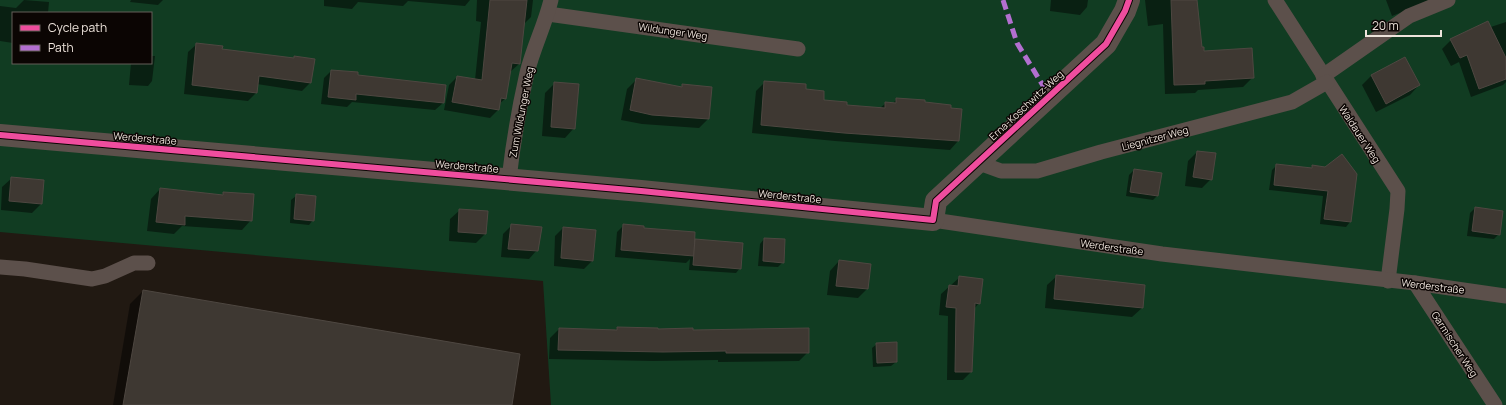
<svg xmlns="http://www.w3.org/2000/svg" width="1506" height="405" viewBox="0 0 1506 405" font-family="Manrope,sans-serif">
<style>
.green{fill:#113c22;fill-rule:evenodd}
.shadow{fill:#0007}
.building{fill:#3e3832;stroke:#4e4741}
.lines{fill:none;stroke-linecap:round;stroke-linejoin:round}
.lane{stroke:#5c504b;stroke-width:15}
.street{stroke:#5c504b;stroke-width:22}
.quiet{stroke:#b36fd0;stroke-width:5;stroke-dasharray:10 5;stroke-linecap:butt}
.cycleway-casing{stroke:#0b0503;stroke-width:8}
.cycleway{stroke:#ef4d9e;stroke-width:6}
.labels{text-anchor:middle;stroke-width:3;stroke-linejoin:round;paint-order:stroke}
.street-label{font-size:10px;fill:#ede3db;stroke:#0b0503}
</style>
<rect width="100%" height="100%" fill="#211912"/>
<path class="green" d="M0 0H1506V405H551L543 281 0 232ZM13 13H151V63H13Z"/>
<g class="shadow">
<polygon points="24,0 49,2 48,13 13,13 13,43 0,41 0,6 16,8"/>
<polygon points="131,0 163,0 158,5 130,2"/>
<polygon points="324,0 470,0 465,6 408,1 403,6 358,2 352,9 324,6"/>
<polygon points="477,0 533,0 531,17 523,25 519,64 510,72 505,99 499,104 498,110 490,118 444,110 449,85 457,77 475,80 481,22 476,21"/>
<polygon points="1051,0 1088,0 1087,7 1080,15 1050,11"/>
<polygon points="1145,0 1196,0 1201,48 1203,52 1253,77 1243,87 1198,90 1195,93 1165,94 1163,24 1148,26"/>
<polygon points="1386,0 1428,0 1425,3 1392,16"/>
<polygon points="1506,22 1506,58 1505,58 1506,62 1506,82 1503,85 1471,97 1459,62 1451,66 1442,49 1451,40"/>
<polygon points="197,44 221,50 293,59 295,57 310,83 302,91 257,84 256,93 248,101 184,94 188,52"/>
<polygon points="151,56 155,56 152,81 148,86 129,85 131,63 151,63"/>
<polygon points="1405,58 1419,85 1410,95 1376,112 1362,85 1371,76"/>
<polygon points="331,71 357,76 443,103 435,110 352,102 347,107 321,104 324,78"/>
<polygon points="637,79 680,88 683,85 708,119 699,128 642,124 621,120 627,89"/>
<polygon points="765,82 805,90 822,101 846,105 880,108 886,103 893,103 897,99 924,103 958,141 950,150 835,141 752,133 756,91"/>
<polygon points="555,83 574,128 565,138 542,136 545,93"/>
<polygon points="1197,152 1211,179 1202,188 1185,186 1188,161"/>
<polygon points="1277,165 1310,169 1312,166 1350,222 1346,227 1320,224 1323,196 1269,190 1272,170"/>
<polygon points="1134,170 1157,196 1153,200 1126,196 1129,175"/>
<polygon points="12,178 41,204 32,213 1,210 2,187"/>
<polygon points="160,189 221,196 223,193 251,220 242,230 182,226 174,234 147,231 151,199"/>
<polygon points="296,196 313,220 309,225 290,223 291,200"/>
<polygon points="1475,208 1499,234 1494,239 1467,236 1470,213"/>
<polygon points="460,210 485,234 476,243 449,241 450,219"/>
<polygon points="624,225 643,229 694,242 696,240 740,268 736,273 689,270 690,259 686,263 615,257 617,232"/>
<polygon points="511,226 537,250 529,259 501,257 503,234"/>
<polygon points="563,228 595,231 592,261 584,269 554,266 555,236"/>
<polygon points="764,239 783,262 778,267 758,266 760,244"/>
<polygon points="839,261 867,289 858,298 827,295 830,271"/>
<polygon points="1057,276 1144,286 1142,308 1132,317 1045,308 1047,285"/>
<polygon points="960,277 979,303 974,309 971,372 963,380 947,380 948,316 939,315 941,294"/>
<polygon points="143,291 511,405 113,405 130,304"/>
<polygon points="617,328 692,331 808,352 799,361 718,362 718,360 653,361 549,359 550,338 559,329 614,331"/>
<polygon points="877,344 896,362 891,366 873,367 872,348"/>
</g>
<g class="building">
<polygon points="490,0 527,0 520,64 512,63 506,99 501,98 499,110 452,102 457,76 482,80"/>
<polygon points="1171,0 1197,0 1202,47 1204,47 1204,51 1252,48 1254,78 1205,81 1205,84 1174,85"/>
<polygon points="1488,21 1506,58 1506,79 1479,89 1467,55 1460,58 1450,39"/>
<polygon points="196,43 223,46 222,49 294,58 294,56 315,59 311,83 259,76 257,93 192,85"/>
<polygon points="1405,57 1420,85 1386,104 1371,75"/>
<polygon points="331,70 358,72 358,75 446,85 444,103 356,94 356,100 328,97"/>
<polygon points="636,78 682,87 682,84 712,87 709,119 652,115 630,110"/>
<polygon points="764,81 806,84 806,89 824,91 824,100 847,102 847,105 885,108 885,102 896,103 896,98 925,100 925,102 951,105 951,108 962,109 959,141 844,133 761,125"/>
<polygon points="554,82 579,84 575,129 551,127"/>
<polygon points="1197,151 1216,153 1212,180 1193,177"/>
<polygon points="1342,154 1357,174 1351,222 1324,219 1328,191 1274,185 1276,164 1312,168 1312,165 1325,167"/>
<polygon points="1134,169 1162,173 1158,196 1130,192"/>
<polygon points="11,177 44,180 42,204 9,201"/>
<polygon points="160,188 223,195 223,192 254,194 252,221 185,216 185,225 156,222"/>
<polygon points="296,194 316,196 314,221 294,219"/>
<polygon points="1475,207 1503,211 1500,235 1472,231"/>
<polygon points="459,209 488,211 486,234 458,232"/>
<polygon points="511,224 542,227 538,251 508,249"/>
<polygon points="623,224 644,226 644,228 695,232 694,256 621,250"/>
<polygon points="563,227 596,230 593,261 561,258"/>
<polygon points="764,238 785,239 784,263 763,261"/>
<polygon points="695,239 743,243 741,269 693,265"/>
<polygon points="839,260 871,264 868,289 836,286"/>
<polygon points="1056,275 1145,285 1143,308 1054,299"/>
<polygon points="959,276 983,279 980,304 975,303 972,372 955,372 956,308 946,307 949,285 958,286"/>
<polygon points="143,290 520,354 512,405 123,405"/>
<polygon points="617,327 658,328 658,329 693,328 693,330 809,328 809,353 726,353 726,351 663,352 558,350 559,328 617,330"/>
<polygon points="897,342 897,362 877,363 876,343"/>
</g>
<g class="lines">
<g class="lane">
<polyline points="1275,0 1398,191 1397,209 1388,281"/>
<polyline points="548,14 798,49"/>
<polyline points="1323,76 1409,16 1448,0"/>
<polyline points="979,163 1001,171 1037,171 1101,152 1292,102 1327,82"/>
<path d="M509 179C513 144 519 108 527 73 533 48 545 25 551 0"/>
<polyline points="933,220 1162,254 1415,283 1506,296"/>
<polyline points="0,267 25,269 92,279 105,276 134,263 148,263"/>
<polyline points="1415,283 1495,405"/>
</g>
<polyline class="street" points="0,135 641,191 933,220 936,201 1106,44 1125,11 1129,0"/>
<polyline class="quiet" points="1003,0 1017,43 1050,97"/>
<defs>
<polyline id="cycleway" points="0,135 641,191 933,220 936,201 1106,44 1125,11 1129,0"/>
</defs>
<use href="#cycleway" class="cycleway-casing"/>
<use href="#cycleway" class="cycleway"/>
</g>
<g class="labels">
<g class="street-label">
<text transform="translate(673 31) rotate(8)" y="4">Wildunger Weg</text>
<text transform="translate(1026 105) rotate(-43)" y="4">Erna-Koschwitz-Weg</text>
<text transform="translate(521 112) rotate(-79)" y="4">Zum Wildunger Weg</text>
<text transform="translate(1360 134) rotate(57)" y="4">Waldauer Weg</text>
<text transform="translate(145 138) rotate(5)" y="4">Werderstraße</text>
<text transform="translate(1155 138) rotate(-15)" y="4">Liegnitzer Weg</text>
<text transform="translate(467 166) rotate(5)" y="4">Werderstraße</text>
<text transform="translate(790 196) rotate(6)" y="4">Werderstraße</text>
<text transform="translate(1112 247) rotate(8)" y="4">Werderstraße</text>
<text transform="translate(1433 286) rotate(7)" y="4">Werderstraße</text>
<text transform="translate(1455 344) rotate(57)" y="4">Garmischer Weg</text>
</g>
</g>
<rect x="12" y="12" width="140" height="52" fill="#0b0503" stroke="#655e59"/>
<rect x="20" y="25" width="20" height="6" fill="#ef4d9e" stroke="#655e59"/>
<text x="48" y="32" font-size="12" fill="#ede3db">Cycle path</text>
<rect x="20" y="45" width="20" height="6" fill="#b36fd0" stroke="#655e59"/>
<text x="48" y="52" font-size="12" fill="#ede3db">Path</text>
<path d="M1366 30v6h75v-6" fill="none" stroke="#ede3db" stroke-width="2"/>
<text x="1372" y="30" font-size="12" fill="#ede3db" stroke="#0b0503" stroke-width="3" paint-order="stroke">20 m</text>
</svg>
